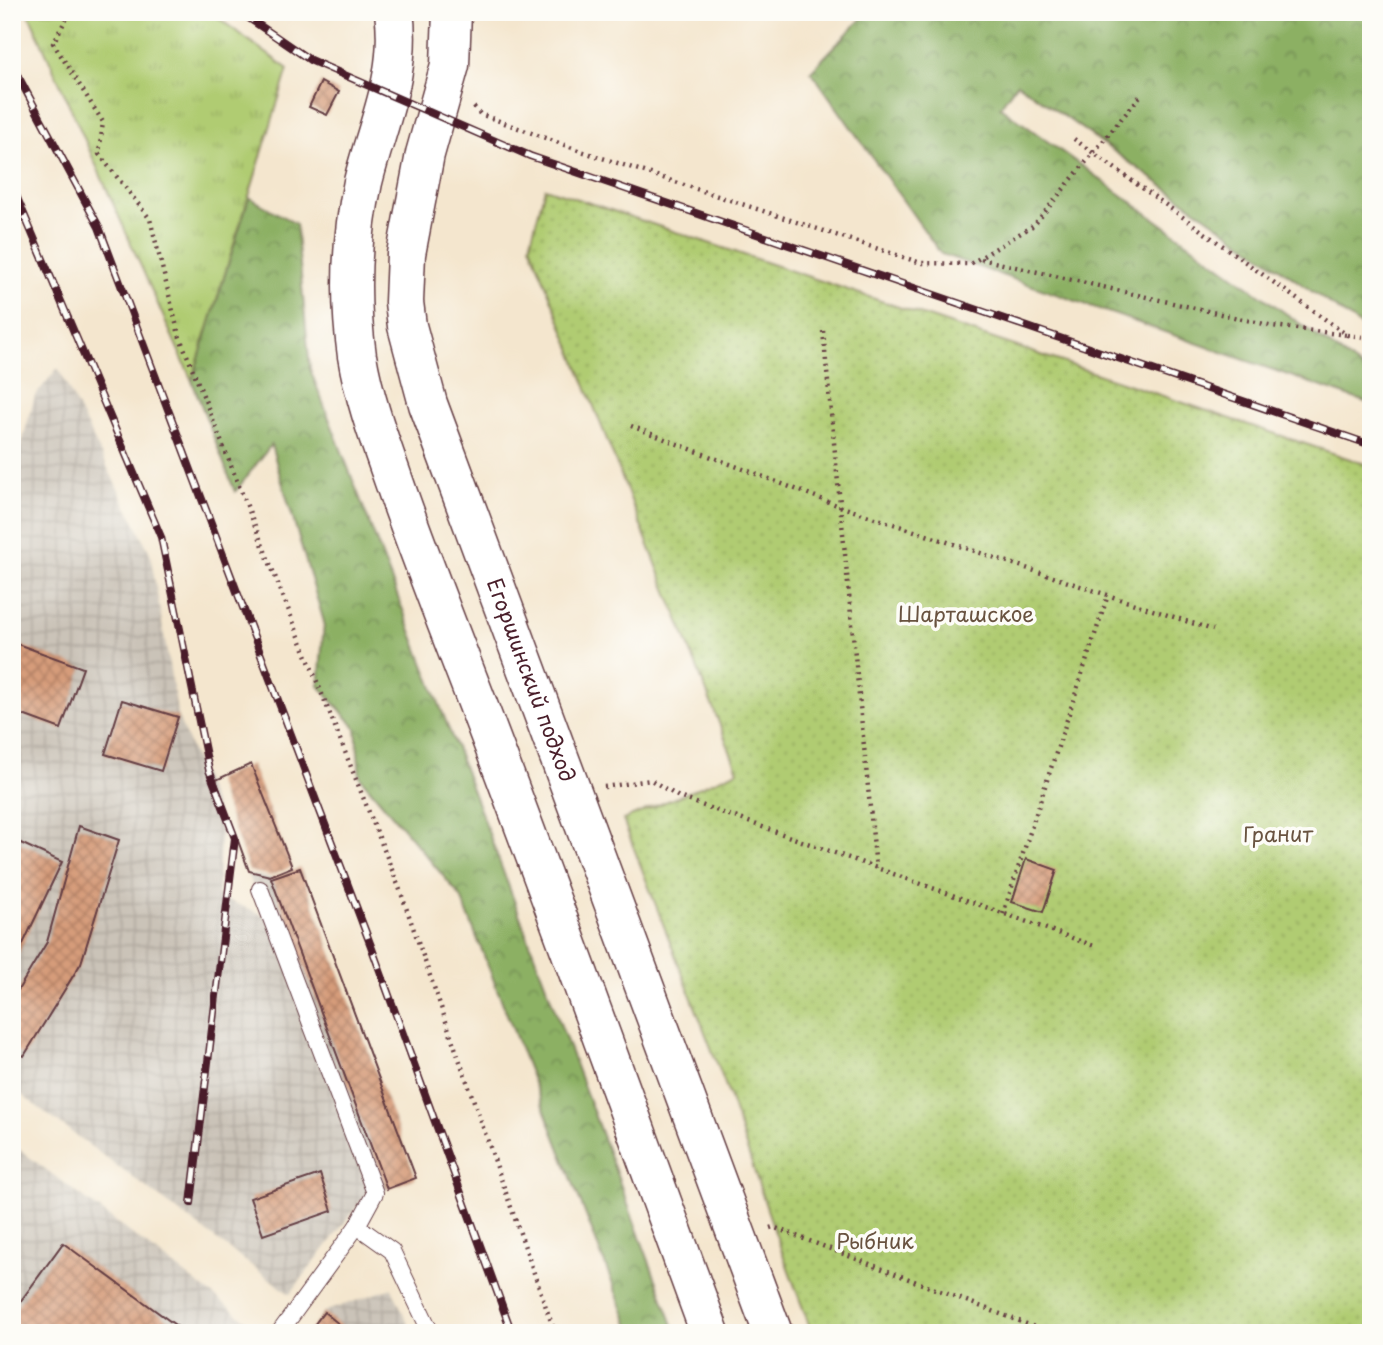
<svg xmlns="http://www.w3.org/2000/svg" width="1383" height="1345" viewBox="0 0 1383 1345" font-family="'Playpen Sans',sans-serif">
<style>
.industrial{fill:url(#industrial-grid)}
.grass{fill:url(#grass-tufts);stroke:#7d764e;stroke-width:2}
.forest{fill:url(#forest-crowns);stroke:#6b6848;stroke-width:2}
.garden{fill:url(#garden-dots);stroke:#7d764e;stroke-width:2}
.building{fill:url(#building-cross-hatch)}
.lines{fill:none;stroke-linecap:round;stroke-linejoin:round}
.lane-casing{stroke:#643d43;stroke-width:18}
.primary-casing{stroke:#643d43;stroke-width:41}
.path{stroke:#643d43;stroke-width:4.5;stroke-dasharray:2 5;stroke-linecap:butt}
.lane{stroke:#fff;stroke-width:16}
.primary{stroke:#fff;stroke-width:38}
.rail-casing{stroke:#4a1f2b;stroke-width:8}
.rail{stroke:#fdfcf7;stroke-width:5;stroke-dasharray:16;stroke-linecap:butt}
.labels{text-anchor:middle;stroke-width:7;stroke-linejoin:round;paint-order:stroke}
.park-label{font-size:21px;fill:#695340;stroke:#fdfcf7}
.street-label{font-size:21px;fill:#4a1f2b;stroke:#fdfcf7}
</style>
<defs>
<pattern id="industrial-grid" width="8" height="8" patternUnits="userSpaceOnUse" patternTransform="scale(1.75)"><rect width="8" height="8" fill="#cac3b8"/><path d="M0 4h8M4 0v8" fill="none" stroke="#afa79e"/></pattern>
<pattern id="grass-tufts" width="24" height="20" patternUnits="userSpaceOnUse" patternTransform="scale(1.75)"><rect width="24" height="20" fill="#b0cc72"/><path d="M3 7l-1-3M5 7V3M7 7l1-3M15 17l-1-3M17 17v-4M19 17l1-3" fill="none" stroke="#99af63"/></pattern>
<pattern id="forest-crowns" width="20" height="18" patternUnits="userSpaceOnUse" patternTransform="scale(1.75)"><rect width="20" height="18" fill="#8cb064"/><path d="M2 6a3 3 0 1 1 6 0M12 15a3 3 0 1 1 6 0" fill="none" stroke="#748f53"/></pattern>
<pattern id="garden-dots" width="8" height="8" patternUnits="userSpaceOnUse" patternTransform="scale(1.75)"><rect width="8" height="8" fill="#b0cc72"/><path d="M2 2h.1M6 6h.1" fill="none" stroke="#99af63" stroke-width="1.8" stroke-linecap="round"/></pattern>
<pattern id="building-cross-hatch" width="8" height="8" patternUnits="userSpaceOnUse" patternTransform="scale(1.75)"><rect width="8" height="8" fill="#d69c7a"/><path d="M0 0l8 8M0 8l8-8" fill="none" stroke="#b07f64"/></pattern>
</defs>
<rect width="100%" height="100%" fill="#fdfcf7"/>
<filter id="ink" filterUnits="userSpaceOnUse"><feTurbulence type="fractalNoise" baseFrequency=".0143" numOctaves="2"/><feDisplacementMap in="SourceGraphic" scale="14" xChannelSelector="R" yChannelSelector="G"/><feConvolveMatrix kernelMatrix="1 2 1 2 8 2 1 2 1" color-interpolation-filters="sRGB"/></filter>
<filter id="wash" filterUnits="userSpaceOnUse"><feTurbulence type="fractalNoise" baseFrequency=".00686" numOctaves="4" result="noise"/><feDisplacementMap in="SourceGraphic" scale="28" xChannelSelector="R" yChannelSelector="G"/><feGaussianBlur stdDeviation="1.57" result="paint"/><feColorMatrix in="noise" values="0 0 0 0 0 0 0 0 0 0 0 0 0 0 0 0 0 1.4 0 .05"/><feComposite in="paint" operator="in"/></filter>
<g filter="url(#wash)">
<rect width="100%" height="100%" fill="#f4e6ce"/>
<g class="industrial">
<polygon points="58,368 150,553 178,717 221,822 217,896 266,916 247,874 271,878 300,868 416,1178 387,1189 368,1192 290,1294 12,1088 12,478 35,396"/>
<polygon points="12,1144 262,1332 261,1333 12,1333"/>
<polygon points="392,1288 412,1333 308,1333 324,1312"/>
</g>
<polygon class="grass" points="28,12 210,12 288,69 192,381"/>
<g class="forest">
<polygon points="858,12 1371,12 1371,333 1017,83 1000,107 1371,375 1371,404 941,254 811,71 864,16"/>
<polygon points="249,197 296,224 310,369 482,815 676,1333 632,1333 461,897 360,777 356,728 319,686 324,622 271,445 235,492 192,381"/>
</g>
<polygon class="garden" points="545,188 1371,466 1371,1333 812,1333 773,1227 725,1084 623,820 738,771 530,245"/>
<g id="blocks">
<g class="building">
<polygon points="321,82 339,92 327,115 309,107"/>
<polygon points="12,642 83,668 61,729 12,711"/>
<polygon points="122,700 178,717 161,771 105,754"/>
<polygon points="251,764 292,867 270,876 249,871 216,780"/>
<polygon points="79,826 119,840 81,963 24,1056 12,1049 12,1000 47,942"/>
<polygon points="12,839 62,862 12,967"/>
<polygon points="1026,859 1057,870 1043,912 1012,902"/>
<polygon points="300,868 416,1178 387,1189 271,878"/>
<polygon points="320,1174 332,1211 263,1235 250,1198"/>
<polygon points="63,1243 182,1330 180,1333 12,1333 12,1313"/>
<polygon points="324,1312 350,1333 308,1333"/>
</g>
</g>
</g>
<g filter="url(#ink)">
<use href="#blocks" fill-opacity="0" stroke="#643d43" stroke-width="2"/>
<g class="lines">
<defs>
<g id="lane">
<polyline points="260,889 375,1193 357,1226 279,1333"/>
<polyline points="357,1226 392,1251 431,1333"/>
</g>
<g id="primary">
<path d="M394 12C403 74 377 124 363 182 351 238 349 299 357 356 365 404 383 449 399 496 427 575 458 652 488 731 564 930 636 1132 710 1333"/>
<path id="s1" d="M452 12 450 65 425 154 406 254 404 302 407 326 428 404 773 1333"/>
</g>
</defs>
<use href="#lane" class="lane-casing"/>
<use href="#primary" class="primary-casing"/>
<g class="path">
<polyline points="70,12 53,43 103,122 99,154 150,219 179,335 400,890 555,1333"/>
<polyline points="474,107 480,114 578,150 921,263 970,264 1034,225 1141,95"/>
<polyline points="1074,139 1347,335 1371,338"/>
<polyline points="981,259 1273,326 1347,335"/>
<polyline points="823,331 876,868"/>
<polyline points="631,426 842,507 1213,630"/>
<polyline points="604,787 651,780 679,797 1097,947"/>
<polyline points="1003,914 1108,595"/>
<polyline points="770,1228 773,1227 1050,1333"/>
</g>
<use href="#lane" class="lane"/>
<use href="#primary" class="primary"/>
<defs>
<g id="rail">
<polyline points="240,12 310,60 530,156 1371,445"/>
<polyline points="12,65 99,227 371,946 512,1333"/>
<polyline points="12,186 161,537 209,770 235,838 191,1203"/>
</g>
</defs>
<use href="#rail" class="rail-casing"/>
<use href="#rail" class="rail"/>
</g>
</g>
<g class="labels">
<g class="park-label">
<text x="966" y="622">Шарташское</text>
<text x="1278" y="842">Гранит</text>
<text x="875" y="1249">Рыбник</text>
</g>
<g class="street-label">
<text dy="7" stroke="none"><textPath href="#s1" startOffset="695">Егоршинский подход</textPath></text>
</g>
</g>
<rect width="1383" height="1345" fill="none" stroke="#fdfcf7" stroke-width="42"/>
</svg>
